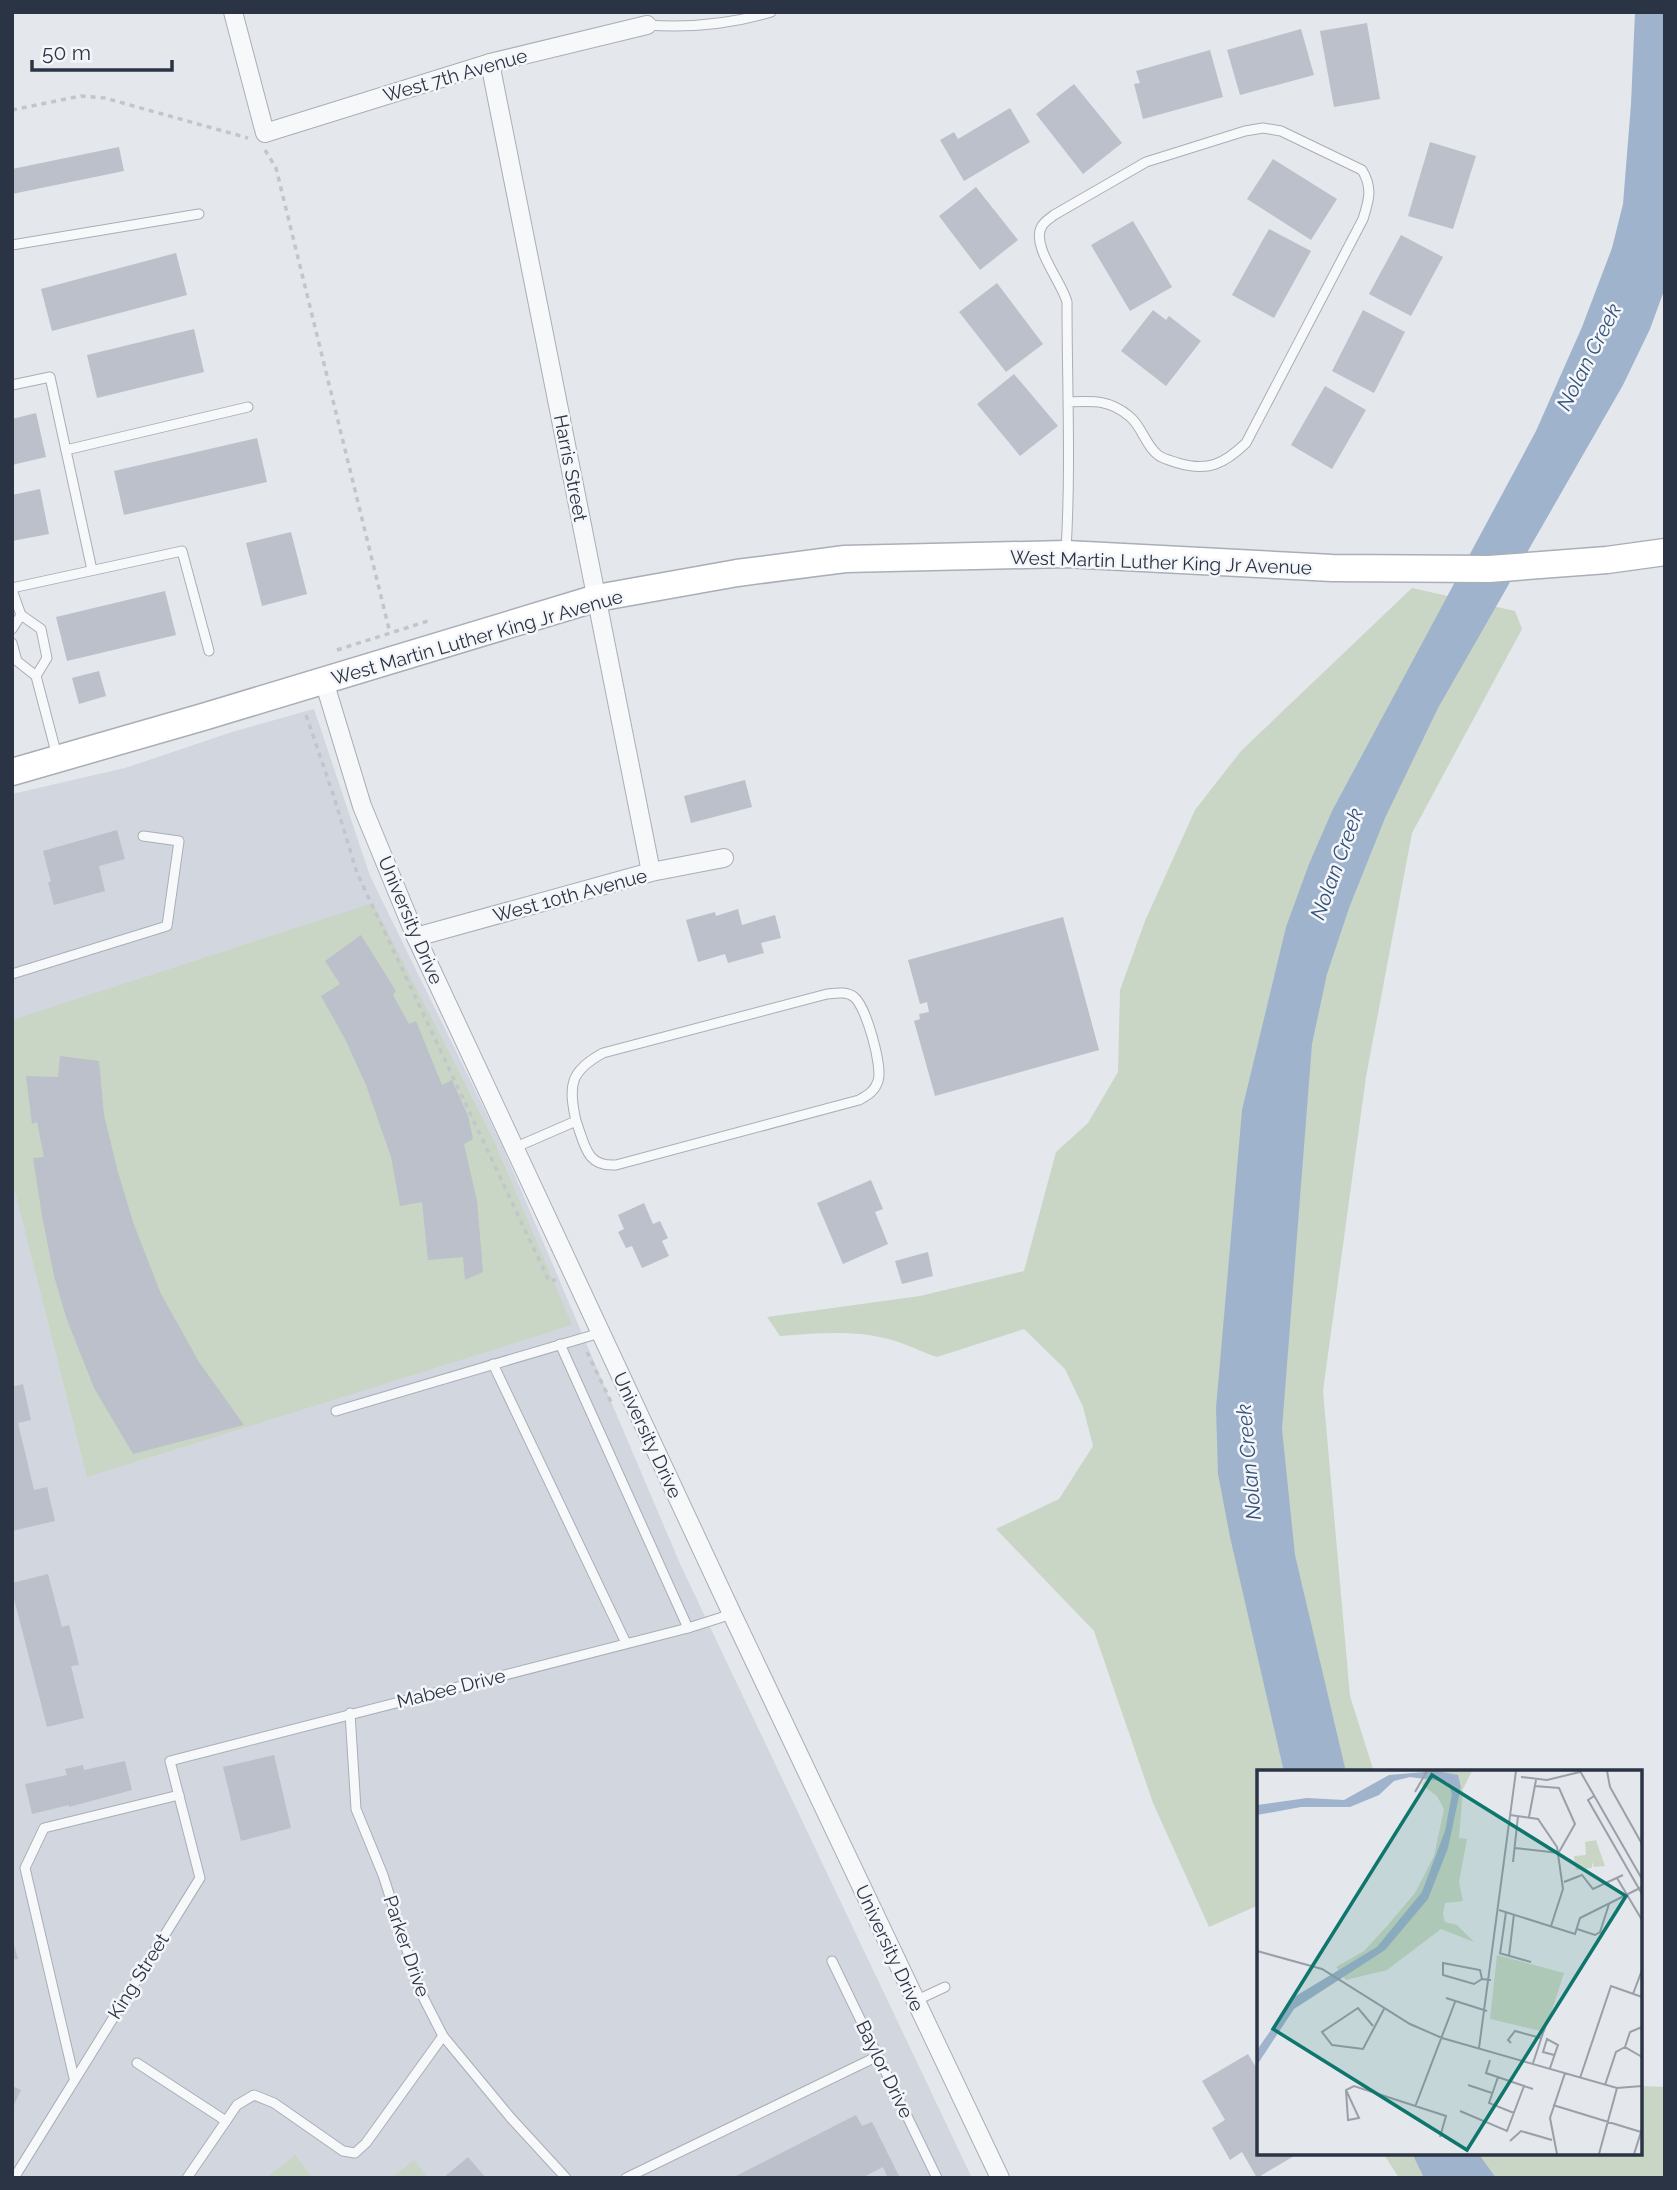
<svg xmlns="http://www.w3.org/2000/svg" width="1677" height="2190" viewBox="0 0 1677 2190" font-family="Raleway,sans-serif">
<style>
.built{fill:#d2d6de}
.green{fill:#c9d6c5}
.water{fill:#9fb4cc}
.building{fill:#bbc0ca}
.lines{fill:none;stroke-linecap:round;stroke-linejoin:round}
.lane-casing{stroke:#a9aeb7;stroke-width:11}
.street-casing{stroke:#a9aeb7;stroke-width:20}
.secondary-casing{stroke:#a9aeb7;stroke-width:29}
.path{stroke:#c2c5cb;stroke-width:3.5;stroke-dasharray:5 5;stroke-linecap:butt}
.lane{stroke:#f7f8fa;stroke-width:9}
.street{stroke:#f7f8fa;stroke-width:18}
.secondary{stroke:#fff;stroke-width:26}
.labels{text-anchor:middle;stroke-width:5;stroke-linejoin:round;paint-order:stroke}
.street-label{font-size:19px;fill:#2b3445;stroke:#f4f6f9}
.water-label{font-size:21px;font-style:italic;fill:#34527a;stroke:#f4f6f9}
.inset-road{fill:none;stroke:#9a9fa9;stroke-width:2}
.view{fill:#0f766e;fill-opacity:0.15;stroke:#0f766e;stroke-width:3.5}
.inset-edge{fill:none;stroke:#2b3445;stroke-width:3.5}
</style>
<rect width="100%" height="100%" fill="#e4e7ec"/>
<polygon class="built" points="314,709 370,876 501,1143 681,1566 972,2178 12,2178 12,794 125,768 232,732"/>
<g class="green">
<path d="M1412 588 1515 611 1522 629 1412 833 1366 1077 1323 1391 1350 1696 1374 1772H1259V1905L1209 1927 1153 1803 1094 1631 996 1529 1059 1499 1093 1446 1083 1407 1065 1369 1024 1329 937 1357C924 1353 913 1347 901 1343 863 1329 820 1333 780 1336L767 1317 920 1296 1024 1271 1056 1152 1088 1123 1118 1072 1120 990 1145 921 1195 810 1241 751Z"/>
<polygon points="373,903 494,1141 572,1325 87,1477 12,1179 12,1020"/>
<polygon points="1640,2086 1665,2087 1665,2178 1399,2178 1383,2153 1640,2153"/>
<polygon points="295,2155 313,2178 266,2178"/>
<polygon points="414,2160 428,2178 392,2178"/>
</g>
<g class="water">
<polygon points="1635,12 1665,12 1665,288 1650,329 1623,385 1438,708 1385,818 1349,908 1327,974 1312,1044 1282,1429 1295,1555 1346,1772 1284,1772 1230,1537 1218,1474 1216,1408 1242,1110 1286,927 1309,864 1332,811 1536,431 1582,327 1612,248 1623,204 1631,104"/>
<polygon points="1412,2153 1478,2153 1496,2178 1424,2178"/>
</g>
<g class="building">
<polygon points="1367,23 1380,99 1334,107 1320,31"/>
<polygon points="1301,29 1314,75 1240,95 1227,50"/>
<polygon points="1210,50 1223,97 1143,119 1134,84 1140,83 1136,71"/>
<polygon points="1074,84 1122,143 1083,174 1036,114"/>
<polygon points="1010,108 1030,142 964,181 940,140 954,132 958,139"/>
<polygon points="1430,142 1476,156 1453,229 1408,216"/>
<polygon points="119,147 124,171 12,194 12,169"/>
<polygon points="1273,159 1337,199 1311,240 1247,199"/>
<polygon points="976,187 1018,240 980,270 939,216"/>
<polygon points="1133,221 1172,287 1130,311 1091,245"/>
<polygon points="1269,229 1311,251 1274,318 1232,295"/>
<polygon points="1401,235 1443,257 1411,316 1369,294"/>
<polygon points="176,253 187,295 52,331 41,289"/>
<polygon points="997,283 1043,344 1006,372 959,312"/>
<polygon points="1153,310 1166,320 1169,316 1201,341 1166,386 1121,351"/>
<polygon points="1363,310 1405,332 1374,393 1332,371"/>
<polygon points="194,329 204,372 97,398 87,355"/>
<polygon points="1014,374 1058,426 1020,456 977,404"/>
<polygon points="1325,386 1366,410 1332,469 1291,445"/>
<polygon points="36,413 46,457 12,465 12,419"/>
<polygon points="257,438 267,482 124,515 114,471"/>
<polygon points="40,489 49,534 12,541 12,495"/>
<polygon points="291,532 307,594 262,606 246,543"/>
<polygon points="165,591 176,635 67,661 56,617"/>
<polygon points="99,671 106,696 79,704 72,678"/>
<polygon points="745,780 752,807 691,823 684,796"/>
<polygon points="117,830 125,859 99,866 105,891 54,905 48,882 51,882 43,851"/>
<polygon points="738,909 742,925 775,915 781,938 761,943 764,953 728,963 725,954 698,962 686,920 715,912 716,916"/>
<polygon points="1063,917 1099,1050 935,1096 914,1021 920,1019 919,1014 929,1012 927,1002 920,1004 908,960"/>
<polygon points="361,935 396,991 393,995 409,1024 416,1021 442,1085 452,1080 468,1116 473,1139 464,1144 477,1201 483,1272 465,1280 463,1257 428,1260 422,1202 400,1206 391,1157 366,1085 345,1039 321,996 340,984 325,961"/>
<polygon points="60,1056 99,1061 104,1115 118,1172 133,1222 161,1294 199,1362 244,1425 133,1454 94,1388 66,1317 54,1276 42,1216 33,1158 44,1157 37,1122 32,1124 26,1076 58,1077"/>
<polygon points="871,1180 883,1209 875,1212 888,1244 843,1264 817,1203"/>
<polygon points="644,1203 653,1224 660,1221 668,1238 662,1241 669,1256 642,1268 632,1246 626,1248 618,1232 624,1229 618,1215"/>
<polygon points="928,1252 933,1276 902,1284 895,1261"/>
<polygon points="23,1384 31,1420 18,1423 34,1490 47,1487 55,1521 12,1531 12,1387"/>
<polygon points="48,1574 62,1627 69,1625 79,1665 71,1666 84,1718 47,1727 12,1591 12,1583"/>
<polygon points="274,1755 291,1828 241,1841 223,1767"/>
<polygon points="125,1761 132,1790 69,1807 69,1805 32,1814 25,1784 67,1775 65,1769 83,1765 84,1770"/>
<polygon points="12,1938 18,1959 12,1960"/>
<polygon points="1248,2054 1259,2072 1259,2153 1299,2153 1257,2178 1242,2152 1230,2160 1212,2128 1225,2120 1202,2081"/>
<polygon points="12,2086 21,2090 12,2109"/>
<polygon points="856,2115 862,2126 872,2122 900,2178 888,2178 883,2167 862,2178 732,2178"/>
<polygon points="468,2157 486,2178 443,2178"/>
</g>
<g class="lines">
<defs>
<g id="lane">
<path d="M647 25C688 28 731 24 771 12"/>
<polyline points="12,245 199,214"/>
<polyline points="12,385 50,377 92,570"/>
<polyline points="66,450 248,407"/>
<path d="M1066 550C1071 467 1067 385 1067 302 1062 282 1030 245 1042 226 1044 222 1050 218 1054 215L1146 162 1245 131 1263 128 1281 131 1362 170C1373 188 1369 200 1363 219L1246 443C1224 464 1208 472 1178 463 1172 461 1163 459 1158 455 1145 445 1142 426 1129 416 1109 399 1092 401 1068 402"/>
<polyline points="12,588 182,551 209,651"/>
<polyline points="12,590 21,615"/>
<polyline points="12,629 21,615 41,629 47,658 36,676 17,661 12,643"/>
<polyline points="36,676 57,756"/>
<polyline points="12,974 167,926 179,841 143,836"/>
<path d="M514 1148 576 1121C585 1145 586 1167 616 1165L859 1100C868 1095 875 1091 878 1081 883 1067 866 1006 854 997 847 991 836 993 827 994L603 1053C570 1071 568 1085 576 1121"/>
<polyline points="560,1344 688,1628"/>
<polyline points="493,1364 626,1643"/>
<polyline points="336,1411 600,1333"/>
<polyline points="350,1713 356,1809 383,1875 420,1991 443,2036 510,2117 566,2178"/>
<polyline points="832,1961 937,2178"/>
<polyline points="915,2001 945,1987"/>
<polyline points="137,2063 226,2121"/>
<polyline points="74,2078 25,1868 44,1828 179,1795"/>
<polyline points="14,2178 200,1878 170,1761 688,1628 732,1614"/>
<polyline points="187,2178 237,2105 254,2095 274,2103 343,2151 355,2153 366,2143 443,2036"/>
<polyline points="626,2178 878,2056"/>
</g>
<g id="street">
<polyline points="233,12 265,133 490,63 647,25"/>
<polyline points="490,63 651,872"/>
<polyline points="324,681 362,806 416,937 732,1614 1000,2178"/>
<polyline points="416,937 651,872 724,858"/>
</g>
<polyline id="secondary" points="12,772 203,717 597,598 737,573 845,559 1066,554 1332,568 1489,569 1607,560 1665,552"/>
</defs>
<use href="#lane" class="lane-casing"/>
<use href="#street" class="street-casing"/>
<use href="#secondary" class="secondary-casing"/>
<g class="path">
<polyline points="12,110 81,96 105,98 248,138"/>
<polyline points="265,150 276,168 390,633"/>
<polyline points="337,650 428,621 429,625"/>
<polyline points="306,715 334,797 357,873 549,1281 556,1280"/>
<polyline points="587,1352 611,1402"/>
</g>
<use href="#lane" class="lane"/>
<use href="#street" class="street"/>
<use href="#secondary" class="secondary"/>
</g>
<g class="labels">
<g class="street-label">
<text transform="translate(455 75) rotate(-16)" y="7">West 7th Avenue</text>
<text transform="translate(571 468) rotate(79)" y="7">Harris Street</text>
<text transform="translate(1161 562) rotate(2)" y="7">West Martin Luther King Jr Avenue</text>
<text transform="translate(477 637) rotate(-16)" y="7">West Martin Luther King Jr Avenue</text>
<text transform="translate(570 895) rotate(-15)" y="7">West 10th Avenue</text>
<text transform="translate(411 920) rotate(67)" y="7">University Drive</text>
<text transform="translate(648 1435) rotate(65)" y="7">University Drive</text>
<text transform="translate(451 1688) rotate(-14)" y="7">Mabee Drive</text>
<text transform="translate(407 1946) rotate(71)" y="7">Parker Drive</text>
<text transform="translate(890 1948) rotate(65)" y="7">University Drive</text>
<text transform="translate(138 1976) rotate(-58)" y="7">King Street</text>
<text transform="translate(885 2069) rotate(64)" y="7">Baylor Drive</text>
</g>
<g class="water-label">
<text transform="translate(1589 357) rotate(-63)" y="7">Nolan Creek</text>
<text transform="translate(1337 864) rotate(-70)" y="7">Nolan Creek</text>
<text transform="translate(1249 1462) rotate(-95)" y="7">Nolan Creek</text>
</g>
</g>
<g transform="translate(1257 1770)">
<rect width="385" height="385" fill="#e4e7ec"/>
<path d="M172 1H215L206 19 202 68 210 69 202 112 206 131 188 133 186 144 188 152 200 155 217 172 184 159 130 200 89 210 79 197 107 181 130 156 158 123 177 86 187 39 180 26 165 15ZM339 70 348 96 337 97 335 92V98L319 100 317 86 329 85 328 72ZM240 185 307 203 288 262 233 249Z" fill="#c9d6c5"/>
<path d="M180 1 201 5 204 17 191 78 171 129 128 180 37 239 0 295V280L37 227 120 177 165 122 188 61 195 24 191 12 153 7 137 11 122 25 93 37H44L0 45V35L50 28 87 30 132 5Z" fill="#9fb4cc"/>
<path class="inset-road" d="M323 1 385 109M350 1 353 17 385 74M264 7 290 10 323 2M277 16 302 18 318 54 302 82M158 22 170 1M337 26 331 30 385 124M253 45 281 49 300 77 306 119 294 156M272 47 279 10M258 78 302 83M256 92 261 46M360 108 385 150M307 112 325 105 336 119 366 105M242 140 318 164 323 148 385 117M320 159 338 165 343 162 352 134M0 181 65 199 153 254 185 268 360 318 385 316M242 183 274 192M243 184 249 142M252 186 257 144M225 209 217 214 186 205V193L223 200 225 209 234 210M376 224 385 200M189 228 230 241M116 256 101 238 65 262 75 275 106 279 127 239M385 257 373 262 368 277 385 287M254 273 251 270 258 261 284 268M222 278 259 1M233 290 229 303 276 319M276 293 288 257M293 298 301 275 290 269 286 282 297 285M241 307 232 333 257 343M323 308 354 216 385 227M211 315 235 323M348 315 359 282 368 277M89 320 102 348 91 350 89 320 97 316 189 346 183 367M296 335 384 362M158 337 198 232M203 341 250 361 267 316M253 371 264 361 295 370M300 384 293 348 308 303M342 384 360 318M377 384 385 359"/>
<path class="view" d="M175 5 369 126 210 380 16 259Z"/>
<rect width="385" height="385" class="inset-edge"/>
</g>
<rect width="1677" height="2190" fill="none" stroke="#2b3445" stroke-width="28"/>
<path d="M32 60v10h140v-10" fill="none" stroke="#2b3445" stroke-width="3.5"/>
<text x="42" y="60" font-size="21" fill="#2b3445" stroke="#f4f6f9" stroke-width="5" paint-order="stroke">50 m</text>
</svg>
